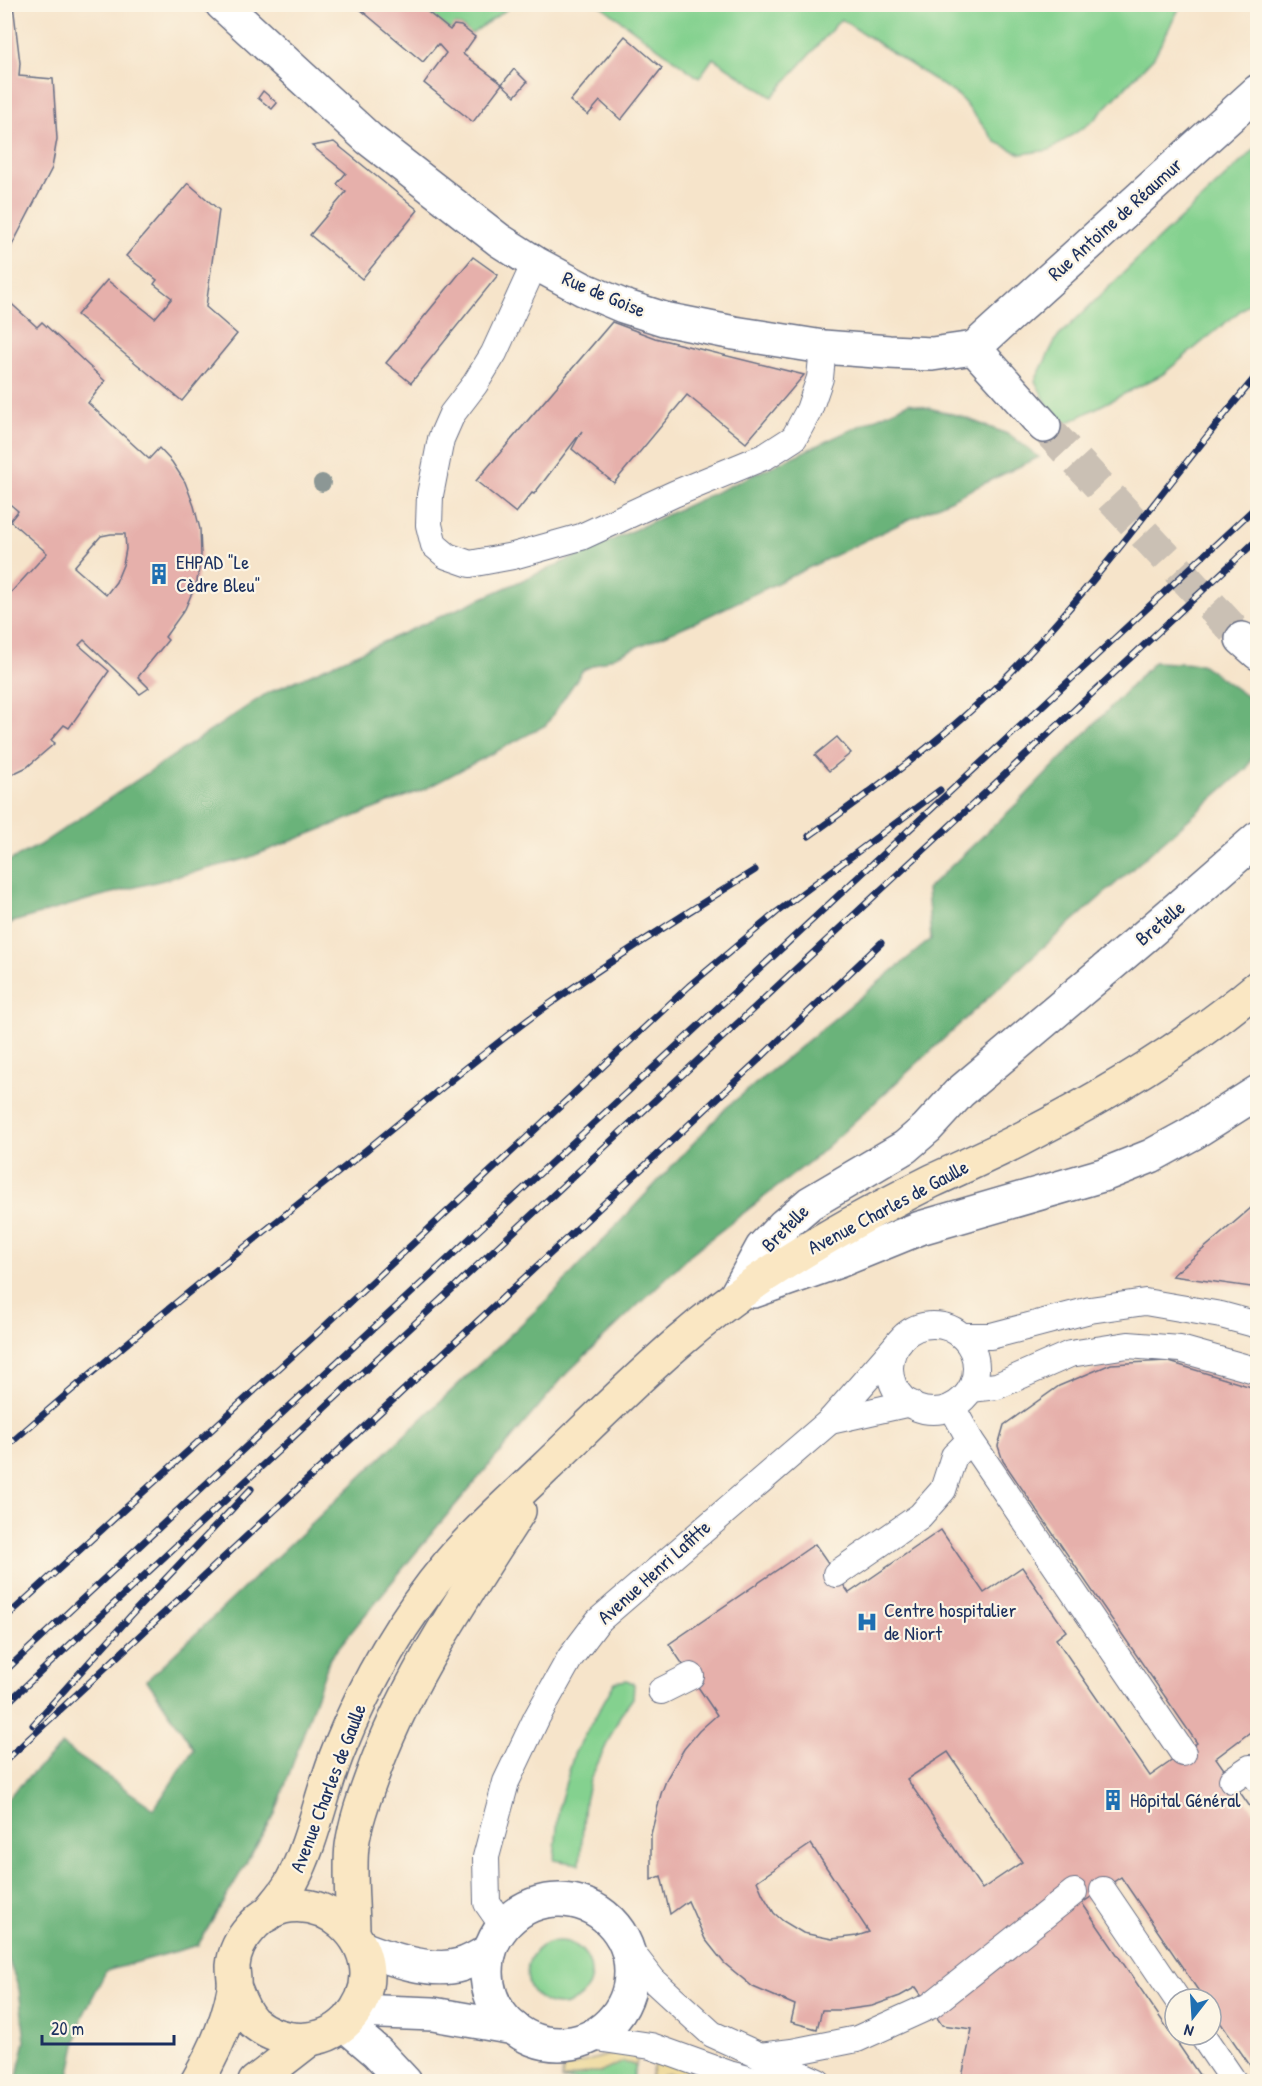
<svg xmlns="http://www.w3.org/2000/svg" width="1262" height="2086" viewBox="0 0 1262 2086" font-family="'Patrick Hand',sans-serif">
<style>
.green{fill:#84d18f;stroke:#508076;stroke-width:1.5}
.forest{fill:#6bb37a;stroke:#43716c;stroke-width:1.5}
.sand{fill:#eeda9e;stroke:#84847e;stroke-width:1.5}
.building{fill:#e6b0ab;fill-rule:evenodd}
.lines{fill:none;stroke-linecap:round;stroke-linejoin:round}
.street-tunnel{stroke:#cac0b4;stroke-width:33;stroke-dasharray:33 16;stroke-linecap:butt}
.lane-casing{stroke:#686e84;stroke-width:28}
.street-casing{stroke:#686e84;stroke-width:36}
.secondary-casing{stroke:#686e84;stroke-width:36}
.lane{stroke:#fff;stroke-width:26}
.street{stroke:#fff;stroke-width:33}
.secondary{stroke:#fae7c3;stroke-width:33}
.rail-casing{stroke:#1b2f5e;stroke-width:7}
.rail{stroke:#fcf5e5;stroke-width:4.5;stroke-dasharray:14;stroke-linecap:butt}
.tree{fill:#8c9795}
.labels{text-anchor:middle;stroke-width:4.5;stroke-linejoin:round;paint-order:stroke}
.street-label{font-size:20px;fill:#1b2f5e;stroke:#fcf5e5}
.poi-label{font-size:20px;fill:#1b2f5e;stroke:#fcf5e5;text-anchor:start}
</style>
<rect width="100%" height="100%" fill="#fcf5e5"/>
<filter id="ink" filterUnits="userSpaceOnUse"><feTurbulence type="fractalNoise" baseFrequency=".0167" numOctaves="2"/><feDisplacementMap in="SourceGraphic" scale="12" xChannelSelector="R" yChannelSelector="G"/><feConvolveMatrix kernelMatrix="1 2 1 2 8 2 1 2 1" color-interpolation-filters="sRGB"/></filter>
<filter id="wash" filterUnits="userSpaceOnUse"><feTurbulence type="fractalNoise" baseFrequency=".008" numOctaves="4" result="noise"/><feDisplacementMap in="SourceGraphic" scale="24" xChannelSelector="R" yChannelSelector="G"/><feGaussianBlur stdDeviation="1.35" result="paint"/><feColorMatrix in="noise" values="0 0 0 0 0 0 0 0 0 0 0 0 0 0 0 0 0 1.4 0 .05"/><feComposite in="paint" operator="in"/></filter>
<g filter="url(#wash)">
<rect width="100%" height="100%" fill="#f6e4ca"/>
<g class="green">
<polygon points="418,5 513,5 471,34 461,26 455,25 450,30"/>
<polygon points="600,5 1181,5 1154,57 1093,121 1050,150 1021,154 996,142 959,96 841,19 772,97 713,58 699,78"/>
<polygon points="1257,147 1257,297 1163,374 1059,427 1035,381 1056,339 1150,247"/>
<polygon points="627,1680 634,1684 633,1698 620,1716 590,1780 585,1801 580,1864 554,1860 559,1806 574,1754 615,1682"/>
<circle cx="559" cy="1973" r="32"/>
<polygon points="623,2062 636,2065 632,2081 562,2080 589,2072 601,2072"/>
</g>
<g class="forest">
<polygon points="909,403 960,416 1010,435 1039,457 702,619 583,670 546,725 425,789 245,859 97,897 13,922 5,927 5,863 38,846 266,694 595,548"/>
<polygon points="1154,662 1201,664 1249,698 1257,711 1258,744 1247,768 1031,958 817,1156 692,1253 566,1374 431,1534 330,1658 275,1814 198,1945 106,1971 82,2018 68,2081 16,2081 25,2041 19,1989 5,1950 5,1800 62,1745 154,1809 194,1749 147,1680 549,1298 726,1108 931,939 927,889 1024,797"/>
</g>
<g class="sand">
<path d="M625 2051 639 2053 636 2065 623 2062 601 2072H589L562 2080 563 2068C584 2063 604 2055 625 2051Z"/>
<path d="M656 2057 679 2064 710 2081C703 2081 695 2083 689 2081 677 2079 667 2066 658 2081L649 2082Z"/>
</g>
<g id="blocks">
<g class="building">
<polygon points="4,4 13,4 20,63 19,76 53,79 57,139 52,168 10,249 4,255"/>
<polygon points="354,4 418,4 450,30 454,25 461,26 475,37 463,54 502,84 473,122 424,83 446,53 438,44 423,62"/>
<polygon points="625,36 662,68 621,120 600,101 588,115 570,101"/>
<polygon points="514,69 527,82 515,96 502,84"/>
<polygon points="263,91 277,103 272,109 258,98"/>
<polygon points="334,142 418,210 362,279 310,235 346,192 337,184 346,173 312,146"/>
<polygon points="188,183 219,210 206,307 237,334 182,401 77,315 107,280 155,318 172,298 154,284 157,280 126,256"/>
<polygon points="473,257 498,275 411,383 386,363"/>
<path d="M4 297 37 327 42 322 105 381 88 403 149 459 159 448 172 462 185 482 194 506 200 529 201 555 197 581 185 609 165 637 168 640 138 677 149 688 140 694 84 640 79 645 109 671 69 728 64 725 51 740 55 743 27 767 4 778V600L47 553 10 521 18 511 4 499ZM111 534H125L126 549 123 565 116 582 106 595 74 567 101 536Z"/>
<polygon points="612,322 655,338 804,375 746,443 687,395 614,483 572,449 582,431 534,494 532,493 516,513 476,481"/>
<polygon points="837,737 851,753 829,771 815,755"/>
<polygon points="1258,1202 1258,1288 1172,1276"/>
<path d="M1166 1361 1258 1389V1736L1253 1730 1216 1758 1258 1818V2077L1211 2009V1999H1204L1121 1877 1082 1903 1204 2082H961L972 2029 942 2025 916 1987 900 1996 872 2006 843 2010H822L817 2029 791 2022 795 2005 753 1987 724 1963 705 1939 688 1901 670 1914 661 1876 651 1880V1834L661 1794 667 1778 684 1749 699 1731 717 1715 669 1644 815 1544 849 1593 941 1530 984 1593 1022 1567 1066 1631 1056 1639 1150 1776 1197 1743 1003 1461 998 1446 1004 1425 1059 1386 1111 1364ZM948 1752 1022 1862 982 1889 907 1779ZM811 1844 869 1932 857 1936 832 1939 803 1933 783 1921 774 1913 763 1895 757 1881Z"/>
</g>
</g>
</g>
<g filter="url(#ink)">
<use href="#blocks" fill-opacity="0" stroke="#686e84" stroke-width="1.5"/>
<g class="lines">
<polyline class="street-tunnel" points="1044,426 1242,639"/>
<defs>
<g id="lane">
<polyline points="535,263 494,353 475,384 452,414 441,439 430,495 429,525 434,545 447,556 470,564 513,556 581,537 674,494 766,456 794,438 809,410 820,378 823,347"/>
<circle cx="933" cy="1368" r="43"/>
<polyline points="962,1336 991,1336 1090,1310 1145,1302 1221,1315 1258,1325"/>
<polyline points="971,1389 997,1386 1070,1354 1128,1345 1180,1349 1258,1371"/>
<polyline points="830,1421 910,1403"/>
<polyline points="970,1440 1183,1753"/>
<polyline points="836,1574 920,1516 943,1490 954,1456 970,1440 952,1407"/>
<polyline points="661,1691 691,1676"/>
<polyline points="1232,1780 1250,1768 1258,1779"/>
<polyline points="1103,1890 1177,1999"/>
<polyline points="503,1926 487,1903 486,1857 506,1782 537,1717 570,1658 598,1621 830,1421 900,1341"/>
<polyline points="625,1944 653,1980 712,2034 818,2082"/>
<polyline points="1202,2035 1234,2082"/>
<polyline points="590,2037 651,2046 729,2074 760,2082"/>
<polyline points="760,2056 792,2052 857,2039 930,2006 1074,1892"/>
</g>
<g id="street">
<polyline points="222,4 369,139 499,240 535,263 583,289 623,306 664,319 734,333 823,347 889,352 932,354 974,348"/>
<polyline points="974,348 1258,91"/>
<polyline points="974,348 1044,426"/>
<polyline points="1242,639 1258,653"/>
<polyline points="754,1291 839,1261 920,1228 1106,1174 1151,1156 1193,1133 1258,1092"/>
<polyline points="735,1297 762,1248 784,1225 810,1203 905,1147 927,1128 959,1093 1144,937 1258,838"/>
<circle cx="559" cy="1972" r="72"/>
<path d="M362 1948C388 1958 432 1974 460 1965 471 1962 480 1956 490 1950"/>
<polyline points="356,2011 433,2014 514,2028"/>
<polyline points="344,2024 377,2052 405,2082"/>
</g>
<g id="secondary">
<path d="M267 1915C275 1904 286 1893 292 1881 314 1840 321 1792 339 1749 366 1682 404 1617 450 1562 479 1528 513 1499 545 1468 621 1395 694 1319 785 1263 832 1233 882 1206 932 1181 962 1167 992 1154 1021 1139 1105 1096 1185 1048 1258 987"/>
<path d="M353 1933C353 1906 349 1871 352 1846 355 1823 363 1801 371 1779 405 1682 464 1597 519 1511"/>
<path d="M197 2082C214 2053 228 2022 234 1989 235 1981 233 1974 233 1966 234 1953 241 1939 250 1929 305 1862 410 1952 348 2020 323 2046 280 2045 253 2022 243 2012 239 1999 234 1986"/>
<polyline points="255,2082 309,2040"/>
</g>
</defs>
<use href="#lane" class="lane-casing"/>
<use href="#street" class="street-casing"/>
<use href="#secondary" class="secondary-casing"/>
<use href="#lane" class="lane"/>
<use href="#street" class="street"/>
<use href="#secondary" class="secondary"/>
<defs>
<g id="rail">
<path d="M809 836C880 785 953 732 1014 669 1103 577 1175 472 1258 374"/>
<path d="M4 1449C121 1345 243 1248 365 1151 424 1103 482 1053 544 1008 612 959 684 915 755 870"/>
<polyline points="4,1619 312,1338 689,986 777,912 940,790"/>
<polyline points="4,1672 1258,505"/>
<polyline points="4,1706 1258,539"/>
<polyline points="33,1725 135,1611 251,1489"/>
<polyline points="4,1762 753,1065 881,943"/>
</g>
</defs>
<use href="#rail" class="rail-casing"/>
<use href="#rail" class="rail"/>
</g>
<circle class="tree" cx="322" cy="483" r="9"/>
</g>
<defs>
<symbol id="building-bare" viewBox="-9 -9 18 18"><path d="M-4-6H4V6H1V3H-1V6H-4ZM-2.5-4.3h1.7v1.8h-1.7ZM.8-4.3h1.7v1.8H.8ZM-2.5-1h1.7V.8h-1.7ZM.8-1h1.7V.8H.8Z" fill="#1f6fb2" stroke="#fcf5e5" stroke-width="2.5" paint-order="stroke"/></symbol>
<symbol id="hospital-bare" viewBox="-9 -9 18 18"><path d="M-5-5h3v3.5h4V-5h3V5h-3V1.5h-4V5h-3Z" fill="#1f6fb2" stroke="#fcf5e5" stroke-width="2.5" paint-order="stroke"/></symbol>
</defs>
<g fill-rule="evenodd">
<use href="#building-bare" x="144" y="559" width="30" height="30"/>
<use href="#hospital-bare" x="852" y="1607" width="30" height="30"/>
<use href="#building-bare" x="1098" y="1785" width="30" height="30"/>
</g>
<g class="labels">
<g class="street-label">
<text transform="translate(1115 219) rotate(-42)" y="7">Rue Antoine de Réaumur</text>
<text transform="translate(604 294) rotate(23)" y="7">Rue de Goise</text>
<text transform="translate(1160 923) rotate(-40)" y="7">Bretelle</text>
<text transform="translate(888 1207) rotate(-28)" y="7">Avenue Charles de Gaulle</text>
<text transform="translate(785 1228) rotate(-45)" y="7">Bretelle</text>
<text transform="translate(654 1572) rotate(-42)" y="7">Avenue Henri Lafitte</text>
<text transform="translate(328 1788) rotate(-69)" y="7">Avenue Charles de Gaulle</text>
</g>
<g class="poi-label">
<text x="176" y="569">EHPAD "Le<tspan x="176" dy="23">Cèdre Bleu"</tspan></text>
<text x="884" y="1617">Centre hospitalier<tspan x="884" dy="23">de Niort</tspan></text>
<text x="1130" y="1807">Hôpital Général</text>
</g>
</g>
<rect width="1262" height="2086" fill="none" stroke="#fcf5e5" stroke-width="24"/>
<g transform="translate(1193 2017) rotate(197)"><circle r="28" fill="#fcf5e5" stroke="#a2a6af" stroke-width="1.5"/>
<path d="M0-4.5L10 22L0 15L-10 22Z" fill="#1f6fb2"/>
<text y="-9" font-size="16" font-weight="bold" text-anchor="middle" fill="#1b2f5e">N</text>
</g>
<path d="M42 2035v9h132v-9" fill="none" stroke="#1b2f5e" stroke-width="3"/>
<text x="51" y="2035" font-size="18" fill="#1b2f5e" stroke="#fcf5e5" stroke-width="4.5" paint-order="stroke">20 m</text>
</svg>
